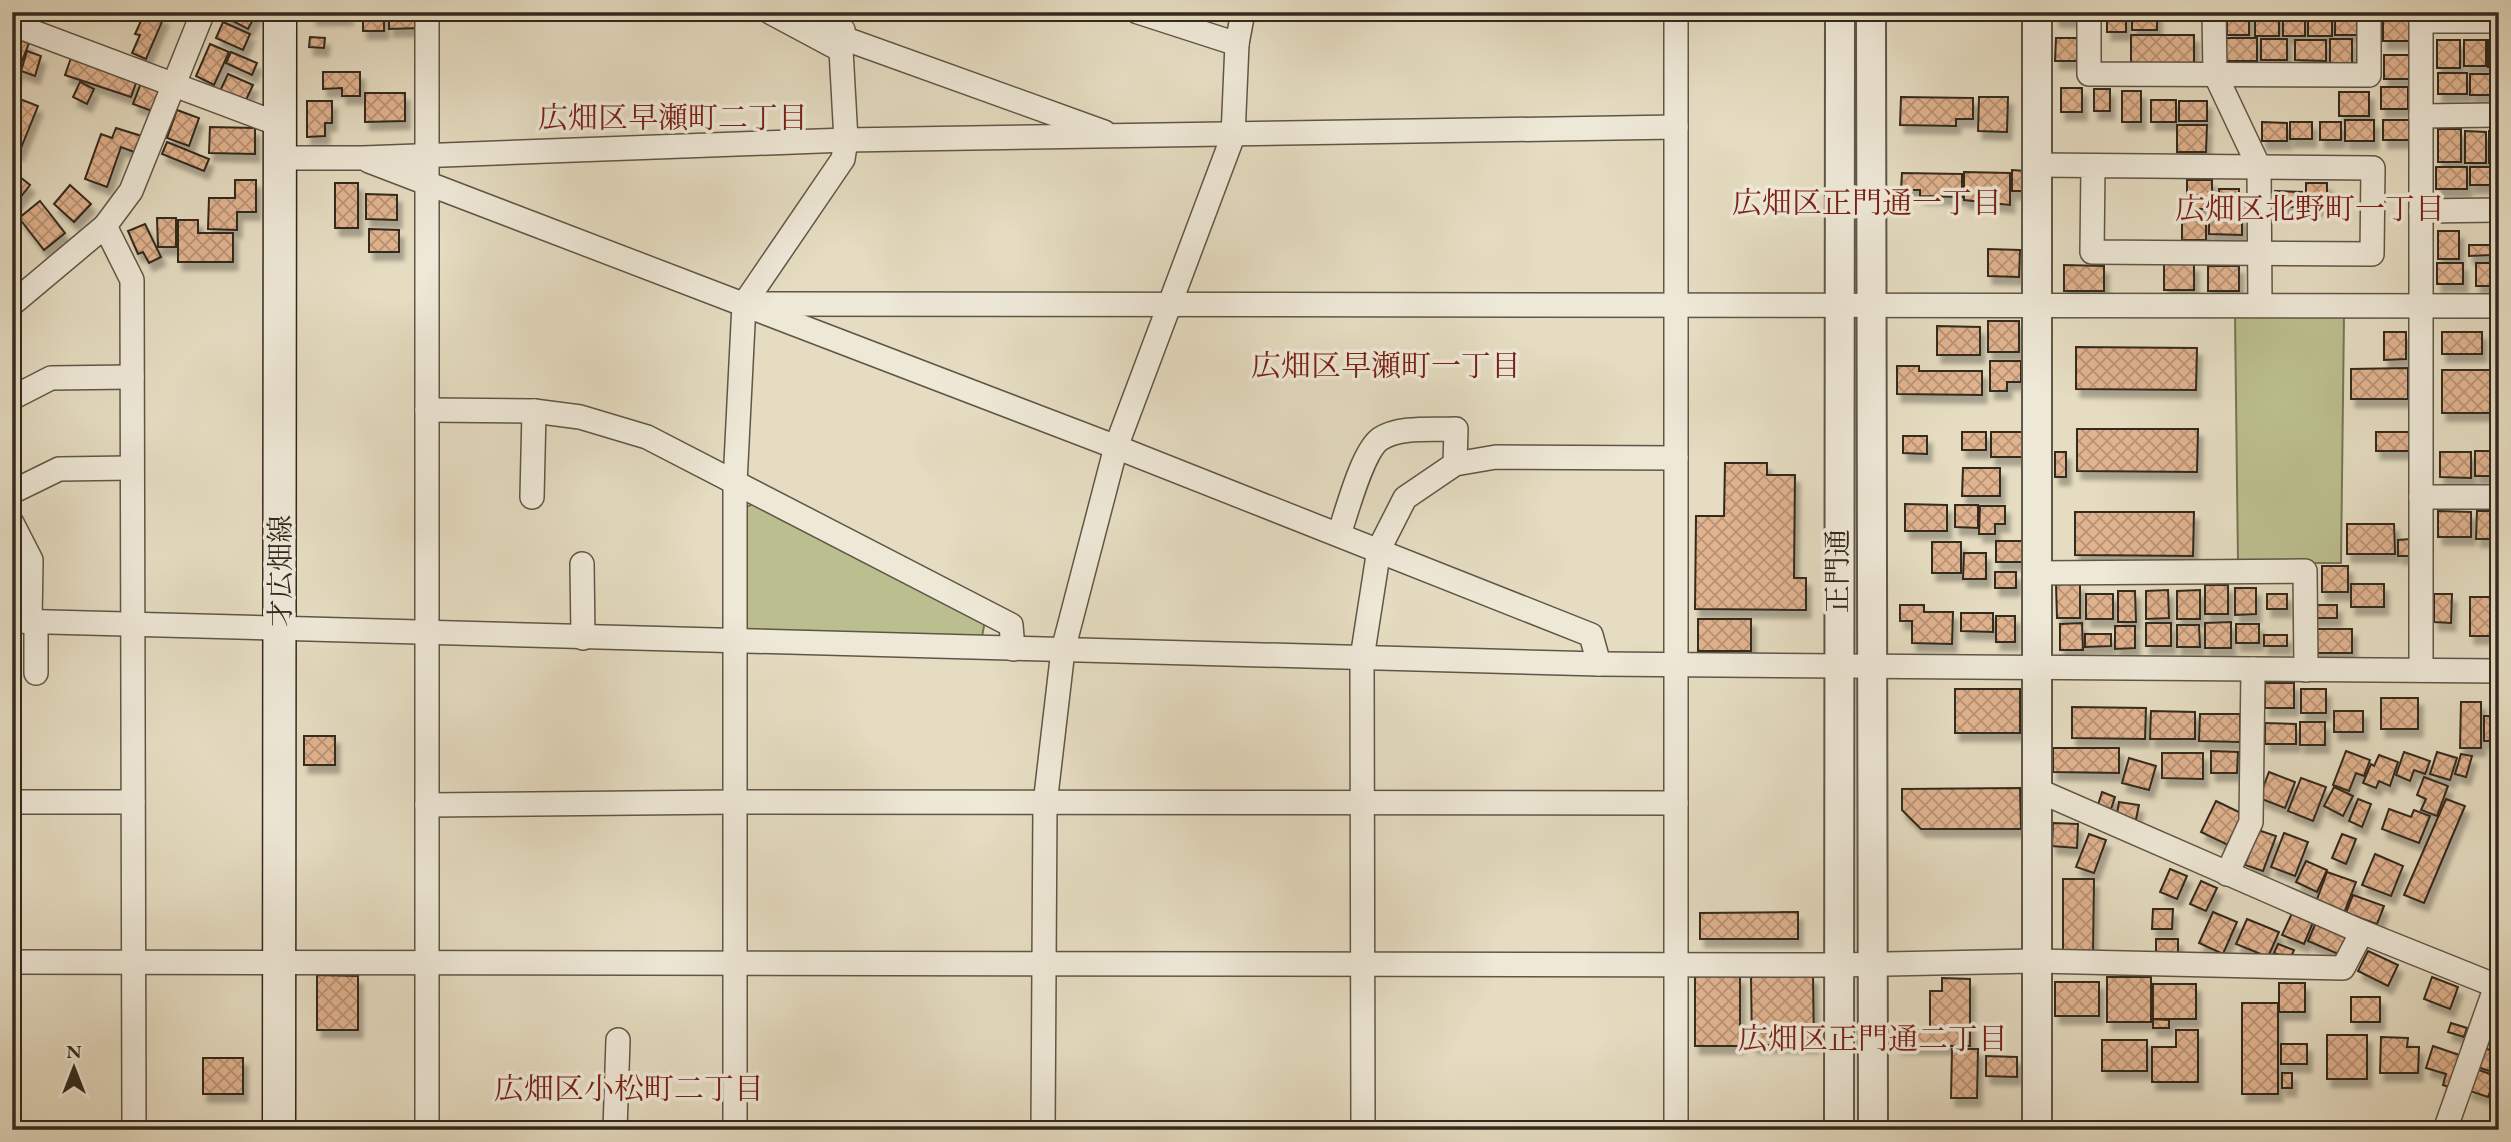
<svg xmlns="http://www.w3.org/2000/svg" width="2511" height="1142" viewBox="0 0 2511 1142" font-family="'EB Garamond','Noto Serif JP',serif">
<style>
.park{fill:#bbbe8e;stroke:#777456;stroke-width:2}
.building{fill:url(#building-cross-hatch);stroke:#33291e;stroke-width:2;filter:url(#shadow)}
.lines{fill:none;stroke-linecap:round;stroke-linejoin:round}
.minor-casing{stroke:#605647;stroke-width:26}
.tertiary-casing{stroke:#605647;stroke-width:32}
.secondary-casing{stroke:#33291e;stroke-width:35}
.minor{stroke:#eee8d7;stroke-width:23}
.tertiary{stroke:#eee8d7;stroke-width:28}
.secondary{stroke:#eee8d7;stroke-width:32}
.labels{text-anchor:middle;stroke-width:7;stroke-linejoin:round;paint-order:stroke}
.street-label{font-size:28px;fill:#33291e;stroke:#eee8d7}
.neighbourhood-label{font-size:30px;fill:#7a1f14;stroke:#eee8d7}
</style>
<defs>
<pattern id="building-cross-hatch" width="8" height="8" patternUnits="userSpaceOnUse" patternTransform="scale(1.75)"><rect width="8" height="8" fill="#e1b38f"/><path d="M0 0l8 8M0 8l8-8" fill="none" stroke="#b79274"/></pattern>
<filter id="shadow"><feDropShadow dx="4.5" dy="8" stdDeviation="2" flood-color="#0004"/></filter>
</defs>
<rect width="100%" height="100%" fill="#e5dcc1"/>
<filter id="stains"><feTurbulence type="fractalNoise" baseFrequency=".00286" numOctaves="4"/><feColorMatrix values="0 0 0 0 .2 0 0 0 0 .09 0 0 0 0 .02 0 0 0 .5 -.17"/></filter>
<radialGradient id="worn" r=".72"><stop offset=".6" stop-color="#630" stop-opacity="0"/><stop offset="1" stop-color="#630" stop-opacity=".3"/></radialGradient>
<g class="park">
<polygon points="2235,315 2344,315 2341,563 2238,563"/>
<polygon points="755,503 985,620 982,637 750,632 744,626 744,508"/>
</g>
<g class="building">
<polygon points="145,12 164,17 146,59 132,53 140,35 135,34"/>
<polygon points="223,12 257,12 248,29 221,15"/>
<rect x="312" y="12" width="36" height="5"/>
<rect x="363" y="12" width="21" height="19"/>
<polygon points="389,12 420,12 420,28 389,29"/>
<rect x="2055" y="12" width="23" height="7"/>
<rect x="2107" y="12" width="19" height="20"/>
<rect x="2132" y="12" width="25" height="18"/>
<rect x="2227" y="12" width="22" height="23"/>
<rect x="2255" y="12" width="24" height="24"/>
<rect x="2283" y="12" width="22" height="24"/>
<rect x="2308" y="12" width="24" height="24"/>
<rect x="2335" y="12" width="24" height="23"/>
<rect x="2383" y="20" width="27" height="21"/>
<polygon points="223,22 250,34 243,50 216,38"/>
<polygon points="2131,35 2194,35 2194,65 2131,64"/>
<polygon points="310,37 325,38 324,48 309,47"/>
<polygon points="2056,38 2079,38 2079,61 2055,61"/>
<rect x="2226" y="38" width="31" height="23"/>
<rect x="2261" y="39" width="26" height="21"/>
<rect x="2330" y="39" width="22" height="24"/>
<polygon points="20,40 29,43 16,76 12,75 12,42 18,45"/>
<polygon points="2295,40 2326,40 2326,61 2295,60"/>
<rect x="2437" y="40" width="23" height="28"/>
<rect x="2464" y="40" width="22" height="26"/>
<rect x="2488" y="40" width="11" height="27"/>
<polygon points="210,44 229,52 214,85 196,76"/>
<polygon points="27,51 41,56 35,76 21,71"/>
<polygon points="231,52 257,63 252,75 226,63"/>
<rect x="2384" y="55" width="27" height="24"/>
<polygon points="71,58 137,80 131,97 65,75"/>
<polygon points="323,72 360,72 360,96 342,96 342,88 323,89"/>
<rect x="2438" y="73" width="29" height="21"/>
<polygon points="228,74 253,85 245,102 220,91"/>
<rect x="2470" y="74" width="28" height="21"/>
<polygon points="80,82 94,89 87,104 73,97"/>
<polygon points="141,83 168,93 160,114 133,104"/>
<rect x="2381" y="87" width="27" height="22"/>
<rect x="2061" y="88" width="21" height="24"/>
<rect x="2094" y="89" width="16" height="22"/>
<rect x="2122" y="91" width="19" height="31"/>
<rect x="2339" y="92" width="30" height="24"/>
<polygon points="365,93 405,93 405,121 365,122"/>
<polygon points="12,96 38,106 19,153 12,150"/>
<polygon points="1901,97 1973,98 1973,119 1956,119 1956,126 1900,125"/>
<polygon points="1979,97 2008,97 2007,132 1978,131"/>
<rect x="2151" y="100" width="25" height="22"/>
<polygon points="307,101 332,101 332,123 325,123 325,136 307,137"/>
<rect x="2179" y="101" width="28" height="20"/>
<polygon points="177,110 199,118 189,146 167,138"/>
<rect x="2345" y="120" width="29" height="21"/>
<rect x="2383" y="120" width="26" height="20"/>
<polygon points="2262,122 2287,123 2287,141 2262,141"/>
<rect x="2290" y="122" width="22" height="17"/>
<rect x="2320" y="122" width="21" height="18"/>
<polygon points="2177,125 2207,125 2206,152 2177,152"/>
<polygon points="210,127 255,128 255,154 209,153"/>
<polygon points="116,128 148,138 142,155 121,147 107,187 85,179 101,134 112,138"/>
<rect x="2438" y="129" width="23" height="33"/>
<polygon points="2465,131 2486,132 2486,163 2465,163"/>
<rect x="2489" y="131" width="10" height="32"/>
<polygon points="167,142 209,159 204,171 162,154"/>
<rect x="2436" y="167" width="31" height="22"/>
<rect x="2470" y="167" width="29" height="18"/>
<polygon points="2012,170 2025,171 2024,191 2012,191"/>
<polygon points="1964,172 2010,173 2010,205 1964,200"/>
<polygon points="15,173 30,185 12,208 12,176"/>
<polygon points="1902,173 1962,174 1962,197 1920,196 1920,190 1901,190"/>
<polygon points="235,180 256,180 256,212 237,212 237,230 208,229 209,198 235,198"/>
<rect x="2187" y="180" width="25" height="29"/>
<rect x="335" y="183" width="23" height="45"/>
<rect x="2306" y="183" width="21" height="24"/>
<polygon points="70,185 91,204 74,222 54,204"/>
<rect x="2219" y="189" width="20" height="21"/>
<polygon points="2275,191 2302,192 2302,207 2275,207"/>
<polygon points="366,194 397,195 397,220 366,219"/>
<polygon points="40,201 65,233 44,250 19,218"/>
<polygon points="2209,216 2242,216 2242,235 2209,234"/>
<rect x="2182" y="217" width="24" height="23"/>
<polygon points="157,218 176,218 176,247 158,247"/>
<polygon points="178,220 198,220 198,233 233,233 233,262 178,262"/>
<polygon points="145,224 161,257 149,263 143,252 138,254 128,231"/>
<polygon points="369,229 399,230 399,252 369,252"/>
<rect x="2494" y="229" width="5" height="29"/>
<rect x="2438" y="231" width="21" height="28"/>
<polygon points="2469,245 2491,245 2491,255 2469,256"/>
<polygon points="1988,249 2020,250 2019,277 1988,276"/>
<rect x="2437" y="263" width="26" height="21"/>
<rect x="2476" y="263" width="22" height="23"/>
<rect x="2164" y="264" width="30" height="26"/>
<polygon points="2064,265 2104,266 2104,291 2064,291"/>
<rect x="2208" y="266" width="31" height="25"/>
<rect x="1988" y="321" width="31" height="31"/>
<polygon points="1937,326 1980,327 1980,355 1937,355"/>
<polygon points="2384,332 2406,332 2406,359 2384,360"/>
<rect x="2442" y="332" width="40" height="22"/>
<polygon points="2076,347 2197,348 2196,390 2076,389"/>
<polygon points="1990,361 2021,361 2021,382 2007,382 2007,391 1990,391"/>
<polygon points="1897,366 1919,366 1919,371 1982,371 1982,395 1897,394"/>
<polygon points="2408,368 2408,399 2351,399 2351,369"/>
<rect x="2442" y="370" width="57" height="43"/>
<polygon points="2077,429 2198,429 2197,472 2077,471"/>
<rect x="1962" y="432" width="24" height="18"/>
<rect x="1991" y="432" width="34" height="25"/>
<rect x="2376" y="432" width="34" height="19"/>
<polygon points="1903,436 1927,436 1927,454 1903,453"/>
<rect x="2475" y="451" width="24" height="25"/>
<rect x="2055" y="452" width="11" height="25"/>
<polygon points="2440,452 2471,452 2471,478 2440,477"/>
<polygon points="1725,463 1767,463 1767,475 1795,475 1794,578 1806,578 1806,610 1695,609 1696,516 1724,516"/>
<polygon points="1963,468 2000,468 2000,496 1962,496"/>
<polygon points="1905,504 1947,505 1947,531 1905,531"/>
<polygon points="1955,505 1978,505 1978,528 1955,527"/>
<polygon points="1980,506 2005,506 2005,524 1995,524 1995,534 1979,534"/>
<polygon points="2438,511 2471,512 2471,537 2438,537"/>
<polygon points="2477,511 2499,511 2499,539 2476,539"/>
<polygon points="2075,512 2194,512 2193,556 2075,555"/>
<polygon points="2347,524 2394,524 2395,554 2347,554"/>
<polygon points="2410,539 2410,556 2398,556 2398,540"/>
<rect x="1996" y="541" width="26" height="21"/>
<rect x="1932" y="542" width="29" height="31"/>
<polygon points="1964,553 1986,553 1986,579 1963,579"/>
<rect x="2322" y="566" width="26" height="26"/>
<rect x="1995" y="572" width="21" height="16"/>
<polygon points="2056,584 2080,584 2080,618 2057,618"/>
<rect x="2351" y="584" width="33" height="23"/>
<rect x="2205" y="585" width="23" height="29"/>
<polygon points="2235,588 2256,588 2256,614 2235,615"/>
<polygon points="2168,590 2169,618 2146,619 2146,591"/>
<polygon points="2200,590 2200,619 2177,619 2177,591"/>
<polygon points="2118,591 2135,591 2136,622 2118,622"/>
<rect x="2086" y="594" width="27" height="25"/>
<rect x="2267" y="594" width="20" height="15"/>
<polygon points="2434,594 2452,594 2451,623 2434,622"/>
<rect x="2470" y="597" width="29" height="39"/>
<polygon points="1900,605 1924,605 1924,612 1953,612 1952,644 1912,643 1912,621 1900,621"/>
<rect x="2313" y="605" width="24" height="13"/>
<polygon points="1961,613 1993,613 1993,632 1961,631"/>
<rect x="1996" y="616" width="19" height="26"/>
<rect x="1698" y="619" width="53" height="32"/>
<polygon points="2231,622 2231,648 2205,648 2205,623"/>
<polygon points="2082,623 2083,650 2060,650 2060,624"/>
<rect x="2146" y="623" width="25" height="23"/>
<rect x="2236" y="624" width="23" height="19"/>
<polygon points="2177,625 2199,625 2200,647 2177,647"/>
<polygon points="2115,626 2135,626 2135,648 2115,649"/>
<rect x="2314" y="629" width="38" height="24"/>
<polygon points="2085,634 2111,634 2111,646 2085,647"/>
<rect x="2264" y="635" width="23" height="11"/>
<rect x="2265" y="683" width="29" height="25"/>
<rect x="1955" y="689" width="65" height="44"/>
<rect x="2301" y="689" width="25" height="24"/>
<rect x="2381" y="698" width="37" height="31"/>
<polygon points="2461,702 2481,702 2481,748 2460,748"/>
<polygon points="2072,707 2146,708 2145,739 2072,738"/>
<polygon points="2151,711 2195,712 2195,739 2150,739"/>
<rect x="2334" y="711" width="29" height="21"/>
<polygon points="2200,714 2240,714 2240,742 2199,741"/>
<polygon points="2484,716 2498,716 2499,741 2484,741"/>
<rect x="2300" y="722" width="25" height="23"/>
<polygon points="2265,723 2296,724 2296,744 2265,744"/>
<rect x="304" y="736" width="31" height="29"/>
<polygon points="2053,748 2119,748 2119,773 2053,772"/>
<polygon points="2211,751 2238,752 2237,773 2211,773"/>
<polygon points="2346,751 2370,760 2364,776 2356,773 2349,791 2333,785"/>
<polygon points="2404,752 2430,761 2425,774 2414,770 2410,781 2396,775"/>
<polygon points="2437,752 2457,758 2450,780 2430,774"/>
<polygon points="2162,753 2203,753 2203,779 2162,778"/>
<polygon points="2461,754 2472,756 2466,777 2455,774"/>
<polygon points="2379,755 2398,762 2390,786 2379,781 2376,788 2363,783 2371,764 2374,766"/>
<polygon points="2129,758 2156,766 2149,790 2122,783"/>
<polygon points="2269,772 2295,782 2285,808 2259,798"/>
<polygon points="2424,777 2448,786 2437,816 2421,810 2426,799 2417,795"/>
<polygon points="2301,778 2326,787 2313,821 2288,811"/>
<polygon points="2334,787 2353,796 2343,816 2324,806"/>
<polygon points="2020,788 2021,829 1921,829 1902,810 1902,789"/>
<polygon points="2102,792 2115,797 2110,812 2097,808"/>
<polygon points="2358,799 2371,804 2362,827 2349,821"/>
<polygon points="2446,799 2465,806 2424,903 2404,895"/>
<polygon points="2216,801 2243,814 2228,845 2201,832"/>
<polygon points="2119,802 2139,805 2135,824 2116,820"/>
<polygon points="2389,809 2411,817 2414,810 2430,816 2419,843 2382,829"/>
<polygon points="2053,823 2078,824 2077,848 2052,846"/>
<polygon points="2258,830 2276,836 2263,871 2245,865"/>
<polygon points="2284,833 2308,842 2295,876 2271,867"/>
<polygon points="2089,834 2106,840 2094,873 2076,867"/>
<polygon points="2342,834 2356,839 2346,864 2332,858"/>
<polygon points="2375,854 2403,866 2391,896 2362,885"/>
<polygon points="2306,861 2327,870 2317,892 2296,882"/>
<polygon points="2170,869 2187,876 2177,899 2160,892"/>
<polygon points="2327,872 2356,882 2344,913 2316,902"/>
<polygon points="2063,879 2094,879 2093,953 2063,953"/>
<polygon points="2201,881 2217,888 2206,911 2190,904"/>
<polygon points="2353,895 2384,906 2377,924 2346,913"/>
<polygon points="2153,909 2173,909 2172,929 2152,929"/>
<polygon points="2293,911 2314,920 2304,944 2282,935"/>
<polygon points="1798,912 1798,939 1700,939 1700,913"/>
<polygon points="2213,912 2237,922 2223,954 2199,943"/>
<polygon points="2247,919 2279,932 2268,957 2236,944"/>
<polygon points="2317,920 2352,934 2343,956 2308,941"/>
<rect x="2156" y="939" width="22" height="15"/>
<polygon points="2278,944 2294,950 2290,959 2274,953"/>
<polygon points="2368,951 2398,965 2388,986 2358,971"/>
<polygon points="317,975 358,976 358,1030 317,1030"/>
<rect x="1695" y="976" width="45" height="70"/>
<polygon points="1813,976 1814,1045 1752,1045 1751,977"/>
<rect x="2107" y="977" width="44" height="45"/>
<polygon points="2432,977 2458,987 2450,1009 2424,999"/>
<polygon points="1942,978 1970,979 1970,1046 1898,1046 1898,1030 1930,1030 1930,991 1942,991"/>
<rect x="2055" y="982" width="44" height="34"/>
<rect x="2279" y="983" width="26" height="29"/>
<rect x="2153" y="984" width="43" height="35"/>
<rect x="2351" y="997" width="29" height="25"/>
<rect x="2242" y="1003" width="36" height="91"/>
<polygon points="2153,1019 2169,1020 2169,1028 2153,1028"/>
<polygon points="2451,1023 2467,1028 2464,1037 2448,1032"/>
<polygon points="2493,1025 2499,1027 2499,1046 2487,1041"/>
<polygon points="2176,1030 2198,1030 2198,1082 2152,1082 2152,1047 2176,1047"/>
<rect x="2327" y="1035" width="40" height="44"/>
<polygon points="2381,1037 2408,1038 2407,1047 2419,1047 2418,1073 2380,1073"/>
<rect x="2102" y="1040" width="45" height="31"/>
<rect x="2281" y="1044" width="26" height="20"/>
<polygon points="2433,1046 2465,1057 2455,1089 2443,1085 2446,1074 2426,1068"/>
<polygon points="2484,1048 2499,1053 2496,1073 2477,1067"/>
<polygon points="1952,1049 1978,1049 1977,1098 1951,1098"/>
<polygon points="1986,1056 2017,1057 2017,1077 1986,1076"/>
<rect x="203" y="1058" width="40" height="36"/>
<polygon points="2476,1069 2496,1076 2488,1097 2467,1090"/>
<rect x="2282" y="1073" width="10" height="15"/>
</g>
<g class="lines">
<defs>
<g id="minor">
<polyline points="813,12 812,15 843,30 841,50"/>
<polyline points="1138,12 1237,44"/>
<polyline points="2089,12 2089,74 2369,75 2369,12"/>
<polyline points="2214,12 2215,74 2259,167 2260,305"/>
<polyline points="2421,12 2421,670"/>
<polyline points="2421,21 2499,21"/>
<polyline points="12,24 281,125"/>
<polyline points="843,38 1104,132"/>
<polyline points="2421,116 2499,115"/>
<polyline points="281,158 363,158 846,140 1676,127"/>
<polyline points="369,161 1116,447 1591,635 1599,664"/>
<polyline points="2037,165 2373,168 2372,254 2092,252 2093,166"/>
<polyline points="2421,211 2499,210"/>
<polyline points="105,226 132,280 134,1130"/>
<polyline points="12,304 105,226 131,191 203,12"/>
<polyline points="744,304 2499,306"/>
<polyline points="12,398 51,378 132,377"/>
<polyline points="427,410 534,411 580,417 647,437 1011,625 1013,649"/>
<polyline points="12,492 59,469 131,468"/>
<polyline points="532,497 534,411"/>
<polyline points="2421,497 2499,497"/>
<polyline points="12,523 31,560 30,622"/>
<path d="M1339 534C1347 512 1362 452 1380 439 1400 426 1433 430 1456 429L1455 464"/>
<polyline points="582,564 583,638"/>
<polyline points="2037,573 2305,571 2306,670"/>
<polyline points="12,621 1599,664 2499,671"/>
<polyline points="36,622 36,673"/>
<polyline points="2037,790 2362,932 2499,987"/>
<polyline points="12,802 133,802"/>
<polyline points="427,805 735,802 1676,803"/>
<polyline points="2227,874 2251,822 2253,669"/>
<polyline points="12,962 1838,965 2037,961 2343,968 2362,932"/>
<polyline points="427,1130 427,12"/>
<polyline points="615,1130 618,1040"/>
<polyline points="735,1130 735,483 744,304 843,159 846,140 841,50 770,12"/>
<polyline points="1043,1130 1045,804 1063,650 1116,447 1233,136 1237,44 1243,12"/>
<polyline points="1363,1130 1362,658 1379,549 1405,498 1455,464 1496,457 1676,458"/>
<polyline points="1676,1130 1676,12"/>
<polyline points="2445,1130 2496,986"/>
</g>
<g id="tertiary">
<polyline points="1871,12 1873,1130"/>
<polyline points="2037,12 2037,1130"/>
<polyline points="1839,1130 1840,12"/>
</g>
<polyline id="secondary" points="279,1130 280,12"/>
</defs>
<use href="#minor" class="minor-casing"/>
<use href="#tertiary" class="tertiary-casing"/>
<use href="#secondary" class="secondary-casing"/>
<use href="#minor" class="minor"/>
<use href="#tertiary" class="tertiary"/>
<use href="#secondary" class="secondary"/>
</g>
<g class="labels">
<g class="street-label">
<text transform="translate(280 571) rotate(-90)" y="10">才広畑線</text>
<text transform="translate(1837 571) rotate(-90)" y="10">正門通</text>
</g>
<g class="neighbourhood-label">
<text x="673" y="128">広畑区早瀬町二丁目</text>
<text x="1867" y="213">広畑区正門通一丁目</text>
<text x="2310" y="219">広畑区北野町一丁目</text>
<text x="1386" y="376">広畑区早瀬町一丁目</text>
<text x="1873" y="1049">広畑区正門通二丁目</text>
<text x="629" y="1099">広畑区小松町二丁目</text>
</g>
</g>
<rect width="2511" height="1142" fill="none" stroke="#e5dcc1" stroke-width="42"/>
<rect x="14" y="14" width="2483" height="1114" fill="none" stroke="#33291e" stroke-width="3.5"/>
<rect x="21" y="21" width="2469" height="1100" fill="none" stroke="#33291e" stroke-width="2"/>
<g transform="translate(74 1068)" stroke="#eee8d7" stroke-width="5" paint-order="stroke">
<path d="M0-5L12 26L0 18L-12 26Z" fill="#33291e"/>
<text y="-10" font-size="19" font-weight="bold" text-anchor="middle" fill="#33291e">N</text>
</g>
<rect width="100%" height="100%" filter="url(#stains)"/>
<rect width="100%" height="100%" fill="url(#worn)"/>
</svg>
